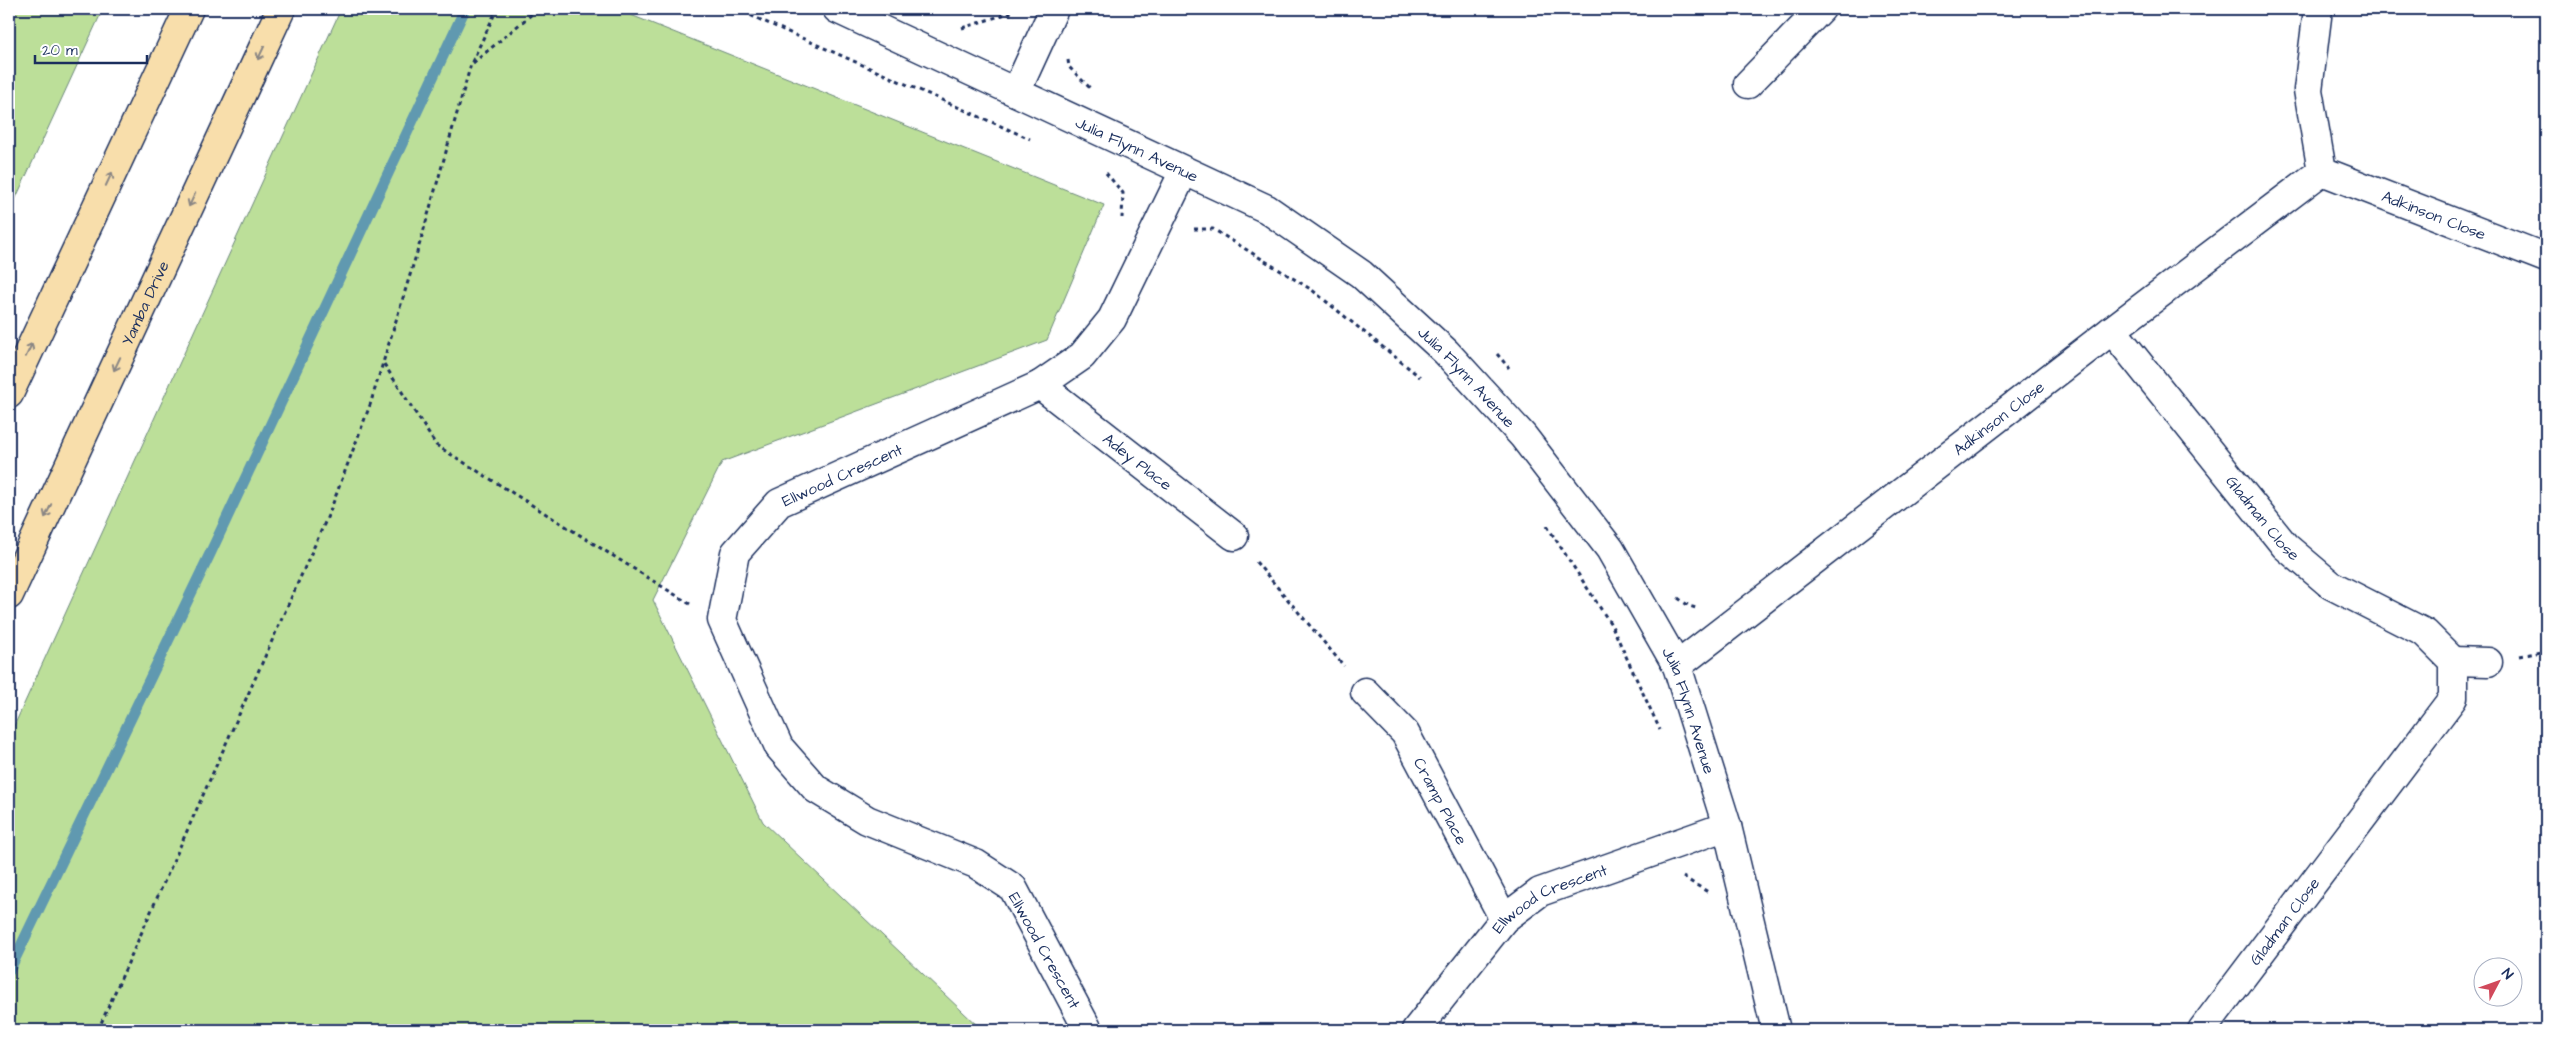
<svg xmlns="http://www.w3.org/2000/svg" width="2555" height="1039" viewBox="0 0 2555 1039" font-family="'Architects Daughter',sans-serif">
<style>
.green{fill:#bcdf99;stroke:#6c877c}
.lines{fill:none;stroke-linecap:round;stroke-linejoin:round}
.stream{stroke:#6099b0;stroke-width:11}
.minor-casing{stroke:#1b2f5e;stroke-width:31}
.major-casing{stroke:#1b2f5e;stroke-width:31}
.path{stroke:#1b2f5e;stroke-width:3;stroke-dasharray:4 4;stroke-linecap:butt}
.minor{stroke:#fff;stroke-width:28}
.major{stroke:#f8deab;stroke-width:28}
.oneway{stroke:#8a8684}
.labels{text-anchor:middle;stroke-width:5;stroke-linejoin:round;paint-order:stroke}
.street-label{font-size:16px;fill:#1b2f5e;stroke:#fff}
</style>
<rect width="100%" height="100%" fill="#fff"/>
<filter id="ink" filterUnits="userSpaceOnUse"><feTurbulence type="fractalNoise" baseFrequency=".02" numOctaves="2"/><feDisplacementMap in="SourceGraphic" scale="10" xChannelSelector="R" yChannelSelector="G"/><feConvolveMatrix kernelMatrix="1 2 1 2 8 2 1 2 1" color-interpolation-filters="sRGB"/></filter>
<g filter="url(#ink)">
<g class="green">
<polygon points="9,9 103,9 9,213"/>
<polygon points="341,9 616,9 1104,205 1047,340 722,462 653,600 763,822 982,1030 9,1030 9,737"/>
</g>
<g class="lines">
<polyline class="stream" points="9,971 209,556 465,9"/>
<defs>
<g id="minor">
<path id="s1" d="M837 9 1267 209 1361 274 1446 352 1523 436 1610 549 1677 666 1727 826 1776 1030"/>
<path id="s2" d="M2318 9 2308 90 2322 171 2546 258"/>
<polyline points="1748,84 1821,9"/>
<polyline points="1016,92 1054,9"/>
<path id="s3" d="M2112 330 2285 546 2331 585 2425 633 2453 661V698L2202 1030"/>
<path id="s4" d="M1040 385 1234 536"/>
<polyline points="2453,661 2488,662"/>
<path id="s5" d="M1677 666 2112 330 2322 171"/>
<path id="s6" d="M1365 692 1405 733 1504 919"/>
<path id="s7" d="M1088 1030 1013 888 976 864 867 820 816 789 779 747 722 620 735 553 779 503 1040 385 1082 356 1112 319 1184 171"/>
<path id="s8" d="M1416 1030 1504 919 1540 892 1727 826"/>
</g>
<g id="major">
<polyline points="9,394 189,9"/>
<path id="s9" d="M9 595 281 9"/>
</g>
</defs>
<use href="#minor" class="minor-casing"/>
<use href="#major" class="major-casing"/>
<g class="path">
<polyline points="736,9 1030,139"/>
<polyline points="962,28 1009,13 1015,16"/>
<polyline points="1068,60 1069,67 1090,88"/>
<polyline points="473,63 538,9"/>
<polyline points="1106,173 1123,193 1122,218"/>
<polyline points="1194,229 1213,229 1312,290 1420,377"/>
<polyline points="1497,354 1509,368"/>
<polyline points="384,364 436,445 690,604"/>
<polyline points="1547,526 1612,626 1660,730"/>
<polyline points="1256,562 1344,666"/>
<polyline points="1678,598 1689,606 1696,608"/>
<polyline points="2520,656 2546,651"/>
<polyline points="1683,877 1708,892"/>
<polyline points="98,1030 330,511 370,405 422,236 471,64 497,9"/>
</g>
<use href="#minor" class="minor"/>
<use href="#major" class="major"/>
</g>
<defs><path id="oneway-shaft" d="M-6 0H5M1.5-3L5.5 0L1.5 3" fill="none" stroke-width="1.6" stroke-linecap="round" stroke-linejoin="round" transform="scale(1.25)"/></defs>
<g class="oneway">
<use href="#oneway-shaft" transform="translate(261 53) rotate(115)"/>
<use href="#oneway-shaft" transform="translate(109 179) rotate(-65)"/>
<use href="#oneway-shaft" transform="translate(192 200) rotate(115)"/>
<use href="#oneway-shaft" transform="translate(29 350) rotate(-65)"/>
<use href="#oneway-shaft" transform="translate(117 364) rotate(115)"/>
<use href="#oneway-shaft" transform="translate(48 511) rotate(115)"/>
</g>
</g>
<g class="labels">
<g class="street-label">
<text dy="6" stroke="none"><textPath href="#s1" startOffset="331">Julia Flynn Avenue</textPath></text>
<text dy="6" stroke="none"><textPath href="#s2" startOffset="284">Adkinson Close</textPath></text>
<text dy="6" stroke="none"><textPath href="#s9" startOffset="322">Yamba Drive</textPath></text>
<text dy="6" stroke="none"><textPath href="#s1" startOffset="736">Julia Flynn Avenue</textPath></text>
<text dy="6" stroke="none"><textPath href="#s5" startOffset="406">Adkinson Close</textPath></text>
<text dy="6" stroke="none"><textPath href="#s4" startOffset="124">Adey Place</textPath></text>
<text dy="6" stroke="none"><textPath href="#s7" startOffset="781">Ellwood Crescent</textPath></text>
<text dy="6" stroke="none"><textPath href="#s3" startOffset="241">Gladman Close</textPath></text>
<text dy="6" stroke="none"><textPath href="#s1" startOffset="1141">Julia Flynn Avenue</textPath></text>
<text dy="6" stroke="none"><textPath href="#s6" startOffset="134">Cramp Place</textPath></text>
<text dy="6" stroke="none"><textPath href="#s8" startOffset="192">Ellwood Crescent</textPath></text>
<text transform="translate(2284 921) rotate(-53)" y="6">Gladman Close</text>
<text transform="translate(1045 950) rotate(61)" y="6">Ellwood Crescent</text>
</g>
</g>
<rect width="2555" height="1039" fill="none" stroke="#fff" stroke-width="30"/>
<rect x="15" y="15" width="2525" height="1009" fill="none" stroke="#1b2f5e" stroke-width="2" filter="url(#ink)"/>
<g transform="translate(2498 982) rotate(49)"><circle r="24" fill="#ffffff" stroke="#a4acbf"/>
<path d="M0-4L9 19L0 12L-9 19Z" fill="#d1495b"/>
<text y="-8" font-size="14" font-weight="bold" text-anchor="middle" fill="#1b2f5e">N</text>
</g>
<path d="M35 55v8h112v-8" fill="none" stroke="#1b2f5e" stroke-width="2.5"/>
<text x="42" y="55" font-size="15" fill="#1b2f5e" stroke="#ffffff" stroke-width="4" paint-order="stroke">20 m</text>
</svg>
